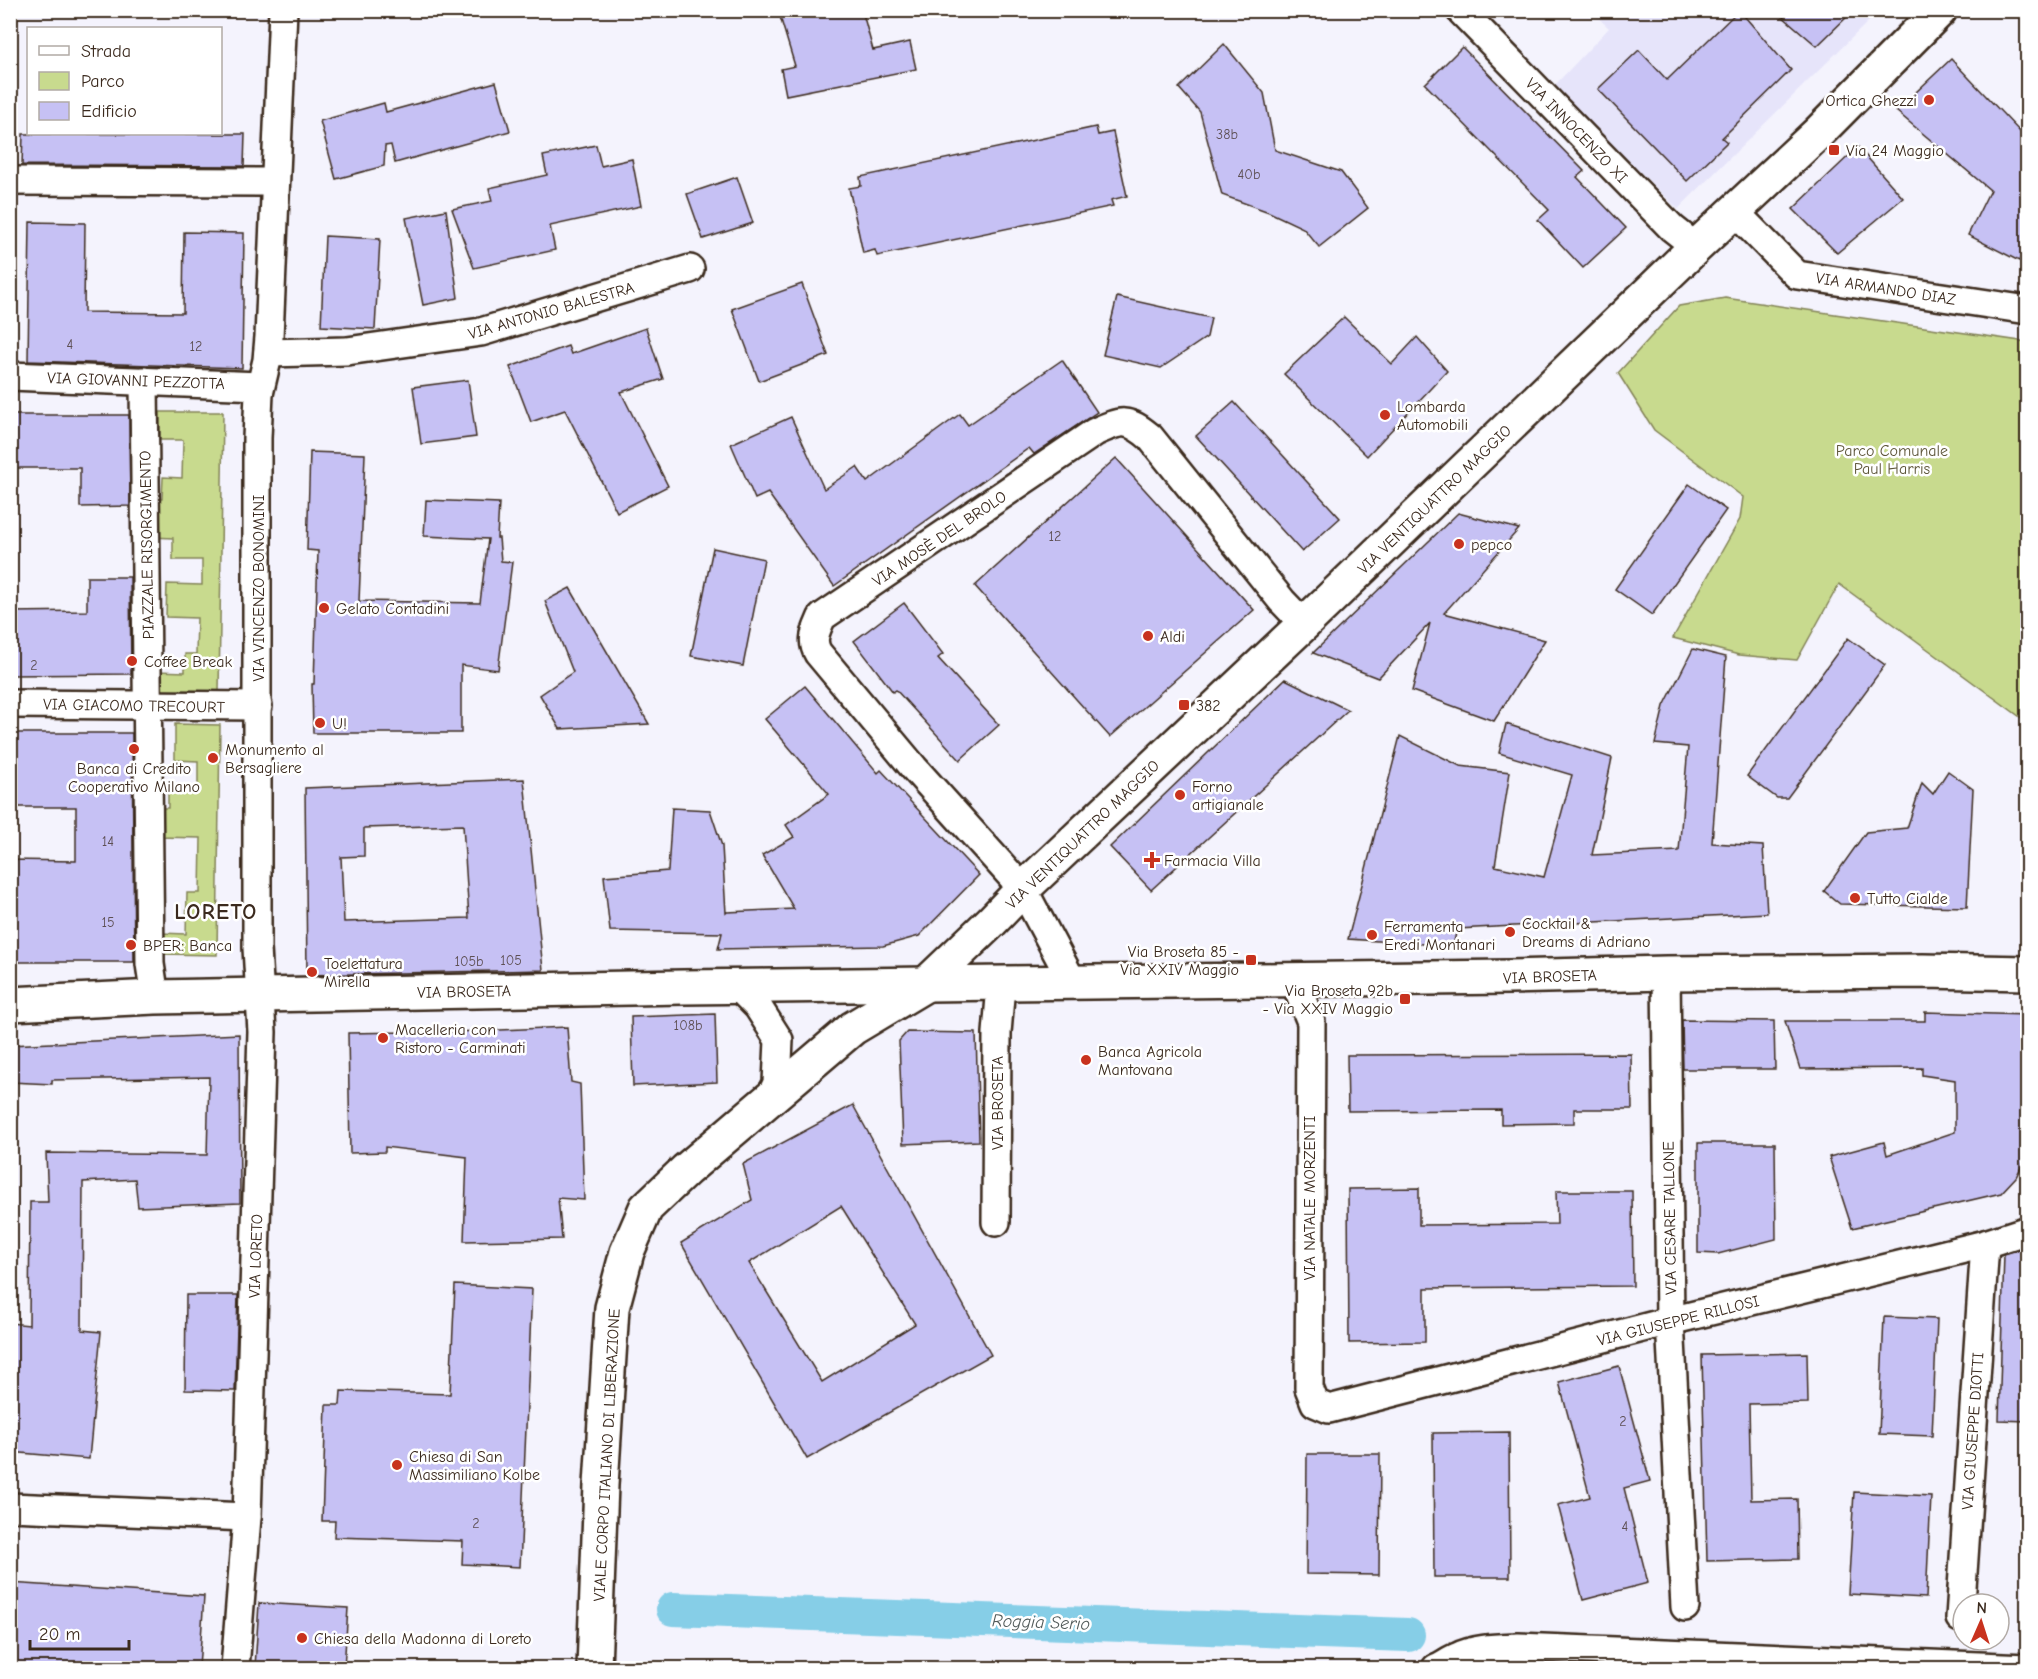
<svg xmlns="http://www.w3.org/2000/svg" width="2038" height="1679" viewBox="0 0 2038 1679" font-family="'Comic Neue',sans-serif">
<style>
.built{fill:#e6e4fa}
.green{fill:#c8da8e;stroke:#828256;stroke-width:1.5}
.lines{fill:none;stroke-linecap:round;stroke-linejoin:round}
.canal{stroke:#86cee7;stroke-width:34}
.building{fill:#c6c1f4;stroke:#3b2a1e;stroke-width:1.5;fill-rule:evenodd}
.street-casing{stroke:#3b2a1e;stroke-width:32}
.secondary-casing{stroke:#3b2a1e;stroke-width:38}
.street{stroke:#fff;stroke-width:27}
.secondary{stroke:#fff;stroke-width:33}
.poi-dot{fill:#c8321e;stroke:#fff;stroke-width:2}
.labels{text-anchor:middle;stroke-width:5;stroke-linejoin:round;paint-order:stroke}
.number-label{font-size:14px;fill:#5e5054}
.poi-label{font-size:16px;fill:#3b2a1e;stroke:#fff;text-anchor:start}
.street-label{font-size:16px;fill:#3b2a1e;stroke:#fff}
.park-label{font-size:16px;fill:#5e563a;stroke:#fff}
.water-label{font-size:18px;font-style:italic;fill:#525b5a;stroke:#fff}
.district-label{font-size:22px;font-weight:bold;letter-spacing:1.5px;fill:#3b2a1e;stroke:#fff}
</style>
<rect width="100%" height="100%" fill="#f4f3fd"/>
<filter id="ink" filterUnits="userSpaceOnUse"><feTurbulence type="fractalNoise" baseFrequency=".0167" numOctaves="2"/><feDisplacementMap in="SourceGraphic" scale="12" xChannelSelector="R" yChannelSelector="G"/><feConvolveMatrix kernelMatrix="1 2 1 2 8 2 1 2 1" color-interpolation-filters="sRGB"/></filter>
<g filter="url(#ink)">
<polygon class="built" points="1591,11 1879,11 1678,209 1553,87 1609,28"/>
<g class="green">
<polygon points="1725,298 2027,342 2027,722 1839,584 1797,660 1739,655 1673,638 1740,519 1743,497 1654,430 1618,373 1679,306"/>
<polygon points="160,412 223,412 219,693 157,692 157,671 185,672 185,654 196,654 197,618 166,617 167,584 202,585 202,560 173,560 173,538 151,537 152,499 162,499 163,477 182,478 183,440 160,440"/>
<polygon points="175,724 220,725 217,955 161,954 161,933 186,934 187,893 200,893 201,838 158,837 158,808 168,808 168,789 198,790 198,761 175,760"/>
</g>
<g class="lines">
<polyline class="canal" points="673,1609 1408,1635"/>
</g>
<g class="building">
<polygon points="778,10 862,10 873,50 910,42 916,69 786,95 781,69 795,66"/>
<polygon points="1739,10 1791,70 1722,138 1727,142 1687,181 1598,89 1639,50 1667,80"/>
<polygon points="1775,10 1854,10 1817,46"/>
<polygon points="1224,44 1264,93 1275,150 1341,172 1368,208 1319,247 1303,228 1269,212 1222,195 1200,112 1179,88"/>
<polygon points="1462,47 1584,171 1577,177 1626,228 1583,268 1538,220 1549,210 1425,84"/>
<polygon points="1951,59 2021,133 2028,137 2028,245 2019,261 1968,235 1990,190 1896,111"/>
<polygon points="496,82 510,131 395,163 391,145 385,146 384,166 336,179 320,121 384,103 386,112"/>
<polygon points="1096,127 1098,135 1113,132 1127,196 1111,200 1113,206 877,256 875,250 863,253 849,188 861,186 860,177"/>
<polygon points="23,134 245,134 244,166 22,165"/>
<polygon points="596,145 601,166 632,159 641,206 550,226 555,250 474,268 452,209 492,201 489,188 547,175 543,156"/>
<polygon points="1858,147 1903,198 1837,253 1793,209"/>
<polygon points="737,177 753,223 703,239 687,194"/>
<polygon points="446,210 458,298 423,305 406,218"/>
<polygon points="30,222 85,223 84,312 183,313 184,232 244,233 242,368 28,361"/>
<polygon points="325,236 380,239 375,329 321,326"/>
<polygon points="802,284 828,355 759,381 732,309"/>
<polygon points="1117,297 1211,318 1207,337 1161,368 1103,355"/>
<polygon points="1344,317 1392,364 1417,337 1447,371 1367,456 1284,374"/>
<polygon points="646,328 663,379 621,392 668,486 617,512 565,410 531,422 510,367 568,346 571,354"/>
<polygon points="1062,360 1097,412 1034,454 1029,448 834,586 768,493 755,499 731,444 791,417 824,489 857,467 867,482 960,414 968,425"/>
<polygon points="468,380 476,437 421,444 413,387"/>
<polygon points="1234,402 1340,518 1302,552 1196,436"/>
<polygon points="10,415 129,415 130,506 80,507 80,468 10,468"/>
<polygon points="310,452 365,454 359,601 480,603 488,539 424,536 426,500 499,503 497,538 499,538 501,561 512,562 498,670 461,665 461,733 313,733 312,684 314,684 318,551 307,550"/>
<polygon points="1116,458 1254,610 1110,737 975,586"/>
<polygon points="1689,484 1726,510 1652,615 1615,589"/>
<polygon points="1458,513 1519,529 1444,613 1545,640 1494,721 1412,691 1430,623 1378,678 1313,653"/>
<polygon points="713,548 764,559 743,666 691,656"/>
<polygon points="87,577 130,577 131,674 10,675 10,612 87,611"/>
<polygon points="570,588 649,724 560,729 540,695 573,672 545,601"/>
<polygon points="904,603 943,654 938,658 999,725 960,760 896,690 893,692 854,641"/>
<polygon points="1848,638 1885,665 1787,798 1777,798 1747,776"/>
<polygon points="1693,649 1726,657 1712,843 1763,846 1767,913 1457,929 1453,946 1348,939 1400,736 1460,766 1510,772 1495,866 1544,877 1572,775 1499,753 1506,724 1612,758 1592,855 1679,851 1688,747 1655,744 1664,706"/>
<polygon points="1285,679 1348,710 1151,890 1110,847"/>
<polygon points="805,686 878,773 881,770 979,875 919,936 883,946 718,949 722,933 610,931 604,876 668,871 672,808 710,810 722,846 726,913 727,912 794,909 762,855 794,837 786,825 829,794 765,719"/>
<polygon points="10,733 132,733 134,962 10,962 10,860 76,861 76,807 10,807"/>
<polygon points="1948,771 1973,789 1967,907 1840,904 1824,891 1866,832 1907,828 1922,783 1933,794"/>
<path d="M524 779 543 970 307 975 305 788ZM463 825 469 918 344 922 341 857 364 856V828Z"/>
<polygon points="1925,1012 2028,1015 2028,1154 2016,1177 2001,1193 1852,1228 1829,1157 1884,1142 1887,1155 1955,1132 1955,1080 1922,1075 1922,1068 1800,1069 1785,1021 1925,1021"/>
<polygon points="715,1014 717,1082 633,1086 631,1017"/>
<polygon points="1682,1020 1774,1021 1775,1069 1683,1069"/>
<polygon points="567,1027 571,1082 580,1084 584,1200 558,1198 562,1239 464,1241 467,1157 385,1147 385,1152 350,1153 348,1033 410,1032 411,1034"/>
<polygon points="907,1032 976,1033 979,1141 903,1144 899,1041"/>
<polygon points="239,1034 240,1203 138,1207 135,1179 83,1182 82,1330 101,1332 89,1459 10,1452 10,1323 29,1325 30,1202 48,1202 46,1153 207,1155 209,1077 52,1080 52,1084 10,1082 10,1045"/>
<polygon points="1631,1054 1632,1109 1574,1109 1574,1123 1501,1124 1501,1110 1348,1111 1347,1055"/>
<path d="M853 1105 991 1355 807 1459 681 1243 752 1200 743 1164ZM841 1206 915 1324 822 1382 749 1263Z"/>
<polygon points="1698,1143 1775,1143 1776,1239 1718,1254 1698,1253"/>
<polygon points="1419,1188 1419,1225 1557,1224 1556,1191 1632,1191 1633,1286 1425,1288 1425,1342 1349,1343 1348,1189"/>
<polygon points="2028,1247 2028,1421 1999,1420 2004,1254"/>
<polygon points="455,1285 532,1289 520,1567 462,1564 463,1541 334,1537 335,1521 322,1521 326,1405 340,1405 341,1391 450,1394"/>
<polygon points="186,1295 238,1295 235,1391 185,1390"/>
<polygon points="1884,1317 1937,1319 1932,1436 1879,1434"/>
<polygon points="1807,1353 1808,1403 1749,1404 1751,1500 1797,1499 1798,1559 1707,1561 1702,1355"/>
<polygon points="1619,1366 1650,1481 1624,1488 1648,1583 1583,1600 1558,1505 1590,1497 1559,1382"/>
<polygon points="1509,1432 1510,1577 1434,1577 1433,1433"/>
<polygon points="1307,1454 1380,1454 1379,1575 1306,1574"/>
<polygon points="1854,1492 1931,1496 1926,1598 1848,1594"/>
<polygon points="10,1583 204,1596 199,1668 10,1668"/>
<polygon points="259,1603 348,1608 344,1668 255,1668"/>
</g>
<g class="lines">
<defs>
<g id="street">
<polyline points="1460,10 1672,228 1696,247"/>
<polyline points="10,181 275,182"/>
<polyline points="1734,211 1797,275 2028,310"/>
<polyline points="268,353 347,351 481,332 690,269"/>
<polyline points="10,376 260,386"/>
<polyline points="144,381 150,964 155,997"/>
<polyline points="10,704 258,706"/>
<polyline points="1666,973 1670,1321 1685,1607"/>
<polyline points="1294,980 1311,1022 1309,1388 1315,1403 1329,1409 1670,1321 1985,1244 2028,1230"/>
<path d="M1073 983 1023 889 914 768 818 653C810 640 817 629 822 617L1095 432C1122 420 1127 418 1150 437L1282 601 1304 624"/>
<polyline points="738,987 758,1007 779,1040 777,1083 770,1098"/>
<polyline points="996,1222 997,1033 1001,985"/>
<polyline points="10,1507 247,1517"/>
<polyline points="1960,1618 1985,1244"/>
<polyline points="235,1668 247,1517 262,1032 257,948 257,438 259,394 267,360 269,337 283,10"/>
<path d="M1436 1668C1444 1665 1449 1660 1457 1657 1475 1648 1498 1648 1518 1647L2028 1668"/>
</g>
<g id="secondary">
<polyline points="10,1004 155,997 683,987 1509,977 1666,973 1923,971 2028,973"/>
<polyline points="594,1668 601,1485 612,1308 627,1252 646,1208 686,1170 853,1028 925,985 992,921 1023,889 1304,624 1696,247 1818,133 1940,10"/>
</g>
</defs>
<use href="#street" class="street-casing"/>
<use href="#secondary" class="secondary-casing"/>
<use href="#street" class="street"/>
<use href="#secondary" class="secondary"/>
</g>
</g>
<g class="poi-dot">
<circle cx="1929" cy="100" r="6"/>
<rect x="1828" y="144" width="12" height="12" rx="3"/>
<circle cx="1385" cy="415" r="6"/>
<circle cx="1459" cy="544" r="6"/>
<circle cx="324" cy="608" r="6"/>
<circle cx="1148" cy="636" r="6"/>
<circle cx="132" cy="661" r="6"/>
<rect x="1178" y="699" width="12" height="12" rx="3"/>
<circle cx="320" cy="723" r="6"/>
<circle cx="134" cy="749" r="6"/>
<circle cx="213" cy="758" r="6"/>
<circle cx="1180" cy="795" r="6"/>
<path d="M1149 851h6v6h6v6h-6v6h-6v-6h-6v-6h6z"/>
<circle cx="1855" cy="898" r="6"/>
<circle cx="1510" cy="932" r="6"/>
<circle cx="1372" cy="935" r="6"/>
<circle cx="131" cy="945" r="6"/>
<rect x="1245" y="954" width="12" height="12" rx="3"/>
<circle cx="312" cy="972" r="6"/>
<rect x="1399" y="993" width="12" height="12" rx="3"/>
<circle cx="383" cy="1038" r="6"/>
<circle cx="1086" cy="1060" r="6"/>
<circle cx="397" cy="1465" r="6"/>
<circle cx="302" cy="1638" r="6"/>
</g>
<g class="labels">
<g class="number-label">
<text x="1227" y="139">38b</text>
<text x="1249" y="179">40b</text>
<text x="70" y="349">4</text>
<text x="196" y="351">12</text>
<text x="1055" y="541">12</text>
<text x="34" y="670">2</text>
<text x="108" y="846">14</text>
<text x="108" y="927">15</text>
<text x="511" y="965">105</text>
<text x="469" y="966">105b</text>
<text x="688" y="1030">108b</text>
<text x="1623" y="1426">2</text>
<text x="476" y="1528">2</text>
<text x="1625" y="1531">4</text>
</g>
<g class="poi-label">
<text x="1917" y="106" text-anchor="end">Ortica Ghezzi</text>
<text x="1846" y="156">Via 24 Maggio</text>
<text x="1397" y="412">Lombarda<tspan x="1397" dy="18">Automobili</tspan></text>
<text x="1471" y="550">pepco</text>
<text x="336" y="614">Gelato Contadini</text>
<text x="1160" y="642">Aldi</text>
<text x="144" y="667">Coffee Break</text>
<text x="1196" y="711">382</text>
<text x="332" y="729">U!</text>
<text x="225" y="755">Monumento al<tspan x="225" dy="18">Bersagliere</tspan></text>
<text x="134" y="774" text-anchor="middle">Banca di Credito<tspan x="134" dy="18">Cooperativo Milano</tspan></text>
<text x="1192" y="792">Forno<tspan x="1192" dy="18">artigianale</tspan></text>
<text x="1164" y="866">Farmacia Villa</text>
<text x="1867" y="904">Tutto Cialde</text>
<text x="1522" y="929">Cocktail &amp;<tspan x="1522" dy="18">Dreams di Adriano</tspan></text>
<text x="1384" y="932">Ferramenta<tspan x="1384" dy="18">Eredi Montanari</tspan></text>
<text x="143" y="951">BPER: Banca</text>
<text x="1239" y="957" text-anchor="end">Via Broseta 85 -<tspan x="1239" dy="18">Via XXIV Maggio</tspan></text>
<text x="324" y="969">Toelettatura<tspan x="324" dy="18">Mirella</tspan></text>
<text x="1393" y="996" text-anchor="end">Via Broseta 92b<tspan x="1393" dy="18">- Via XXIV Maggio</tspan></text>
<text x="395" y="1035">Macelleria con<tspan x="395" dy="18">Ristoro - Carminati</tspan></text>
<text x="1098" y="1057">Banca Agricola<tspan x="1098" dy="18">Mantovana</tspan></text>
<text x="409" y="1462">Chiesa di San<tspan x="409" dy="18">Massimiliano Kolbe</tspan></text>
<text x="314" y="1644">Chiesa della Madonna di Loreto</text>
</g>
<g class="street-label">
<text transform="translate(1577 130) rotate(46)" y="6">VIA INNOCENZO XI</text>
<text transform="translate(1886 288) rotate(9)" y="6">VIA ARMANDO DIAZ</text>
<text transform="translate(551 310) rotate(-16)" y="6">VIA ANTONIO BALESTRA</text>
<text transform="translate(136 380) rotate(2)" y="6">VIA GIOVANNI PEZZOTTA</text>
<text transform="translate(1434 499) rotate(-44)" y="6">VIA VENTIQUATTRO MAGGIO</text>
<text transform="translate(939 538) rotate(-34)" y="6">VIA MOSÈ DEL BROLO</text>
<text transform="translate(146 545) rotate(-91)" y="6">PIAZZALE RISORGIMENTO</text>
<text transform="translate(258 588) rotate(-90)" y="6">VIA VINCENZO BONOMINI</text>
<text transform="translate(134 705) rotate(1)" y="6">VIA GIACOMO TRECOURT</text>
<text transform="translate(1082 834) rotate(-44)" y="6">VIA VENTIQUATTRO MAGGIO</text>
<text transform="translate(1550 976) rotate(-2)" y="6">VIA BROSETA</text>
<text transform="translate(464 991) rotate(-1)" y="6">VIA BROSETA</text>
<text transform="translate(997 1103) rotate(-90)" y="6">VIA BROSETA</text>
<text transform="translate(1309 1198) rotate(-90)" y="6">VIA NATALE MORZENTI</text>
<text transform="translate(1669 1218) rotate(-91)" y="6">VIA CESARE TALLONE</text>
<text transform="translate(255 1256) rotate(-88)" y="6">VIA LORETO</text>
<text transform="translate(1678 1320) rotate(-14)" y="6">VIA GIUSEPPE RILLOSI</text>
<text transform="translate(1972 1431) rotate(-86)" y="6">VIA GIUSEPPE DIOTTI</text>
<text transform="translate(606 1455) rotate(-87)" y="6">VIALE CORPO ITALIANO DI LIBERAZIONE</text>
</g>
<g class="park-label">
<text x="1892" y="456">Parco Comunale<tspan x="1892" dy="18">Paul Harris</tspan></text>
</g>
<g class="water-label">
<text transform="translate(1041 1622) rotate(2)" y="6">Roggia Serio</text>
</g>
<g class="district-label">
<text x="216" y="919">LORETO</text>
</g>
</g>
<rect width="2038" height="1679" fill="none" stroke="#fff" stroke-width="36"/>
<rect x="18" y="18" width="2002" height="1643" fill="none" stroke="#3b2a1e" stroke-width="2" filter="url(#ink)"/>
<rect x="27" y="27" width="195" height="108" fill="#ffffff" stroke="#b1aaa5" stroke-width="1.5"/>
<rect x="39" y="46" width="30" height="9" fill="#ffffff" stroke="#b1aaa5" stroke-width="1.5"/>
<text x="81" y="57" font-size="18" fill="#3b2a1e">Strada</text>
<rect x="39" y="72" width="30" height="18" fill="#c8da8e" stroke="#b1aaa5" stroke-width="1.5"/>
<text x="81" y="87" font-size="18" fill="#3b2a1e">Parco</text>
<rect x="39" y="102" width="30" height="18" fill="#c6c1f4" stroke="#b1aaa5" stroke-width="1.5"/>
<text x="81" y="117" font-size="18" fill="#3b2a1e">Edificio</text>
<g transform="translate(1981 1622) rotate(3)"><circle r="28" fill="#ffffff" stroke="#b1aaa5" stroke-width="1.5"/>
<path d="M0-4.5L10 22L0 15L-10 22Z" fill="#c8321e"/>
<text y="-9" font-size="16" font-weight="bold" text-anchor="middle" fill="#3b2a1e">N</text>
</g>
<path d="M30 1640v9h99v-9" fill="none" stroke="#3b2a1e" stroke-width="3"/>
<text x="39" y="1640" font-size="18" fill="#3b2a1e" stroke="#ffffff" stroke-width="4.5" paint-order="stroke">20 m</text>
</svg>
